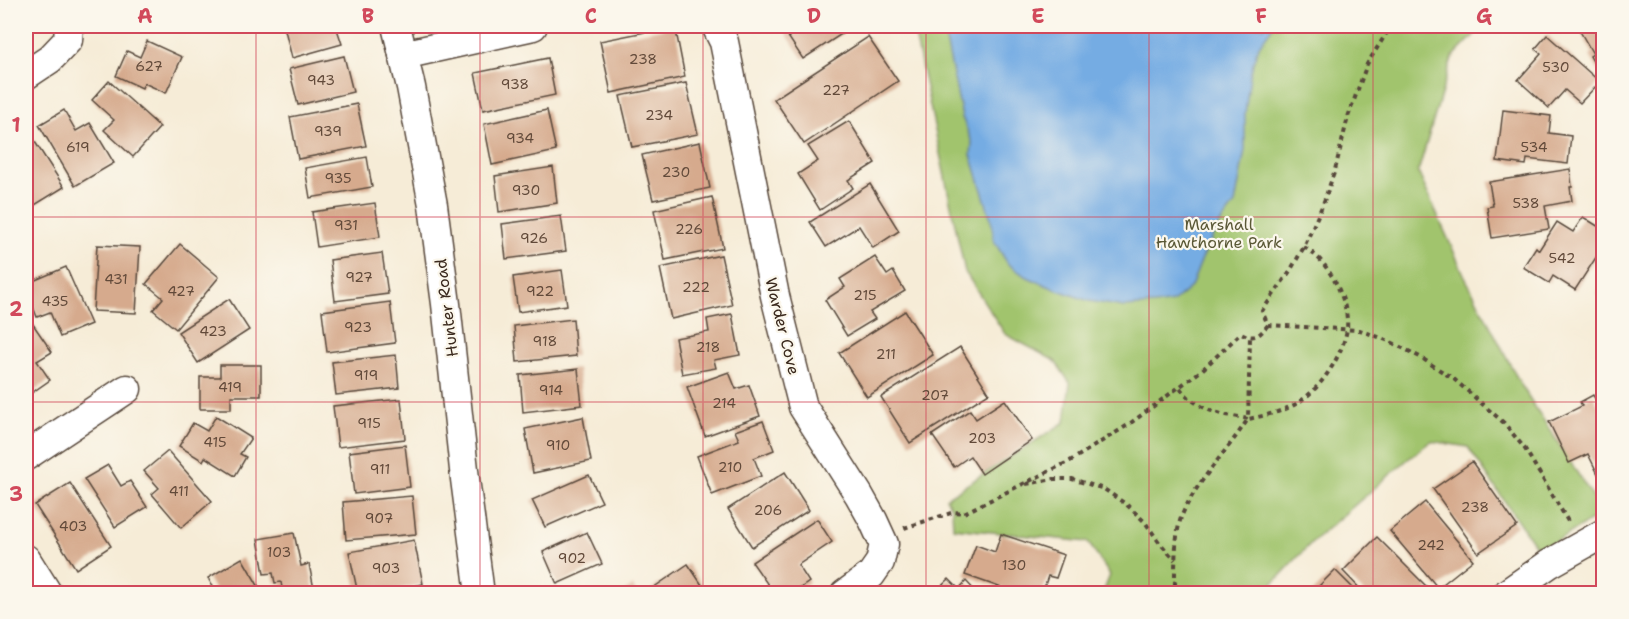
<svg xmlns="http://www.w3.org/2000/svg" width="1629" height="619" viewBox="0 0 1629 619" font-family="'Shantell Sans',sans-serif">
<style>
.green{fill:#a1c46d;stroke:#6e7746;stroke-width:1.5}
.water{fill:#75ace3;stroke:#586b80;stroke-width:1.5}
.building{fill:#d6aa8d}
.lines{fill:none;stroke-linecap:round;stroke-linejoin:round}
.street-casing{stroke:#57473a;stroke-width:31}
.path{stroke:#57473a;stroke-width:4;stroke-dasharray:4.5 4.5;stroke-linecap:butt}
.street{stroke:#fff;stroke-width:28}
.grid{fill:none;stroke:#d1495b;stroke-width:1.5;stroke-opacity:0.55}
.labels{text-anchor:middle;stroke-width:4.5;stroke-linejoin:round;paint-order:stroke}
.number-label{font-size:14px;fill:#624a3a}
.park-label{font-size:16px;fill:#5a5836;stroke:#fbf7ec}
.street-label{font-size:16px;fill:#3b2a1e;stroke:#fbf7ec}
.neatline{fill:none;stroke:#d1495b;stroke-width:2}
.grid-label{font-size:20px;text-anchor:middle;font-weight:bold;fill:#d1495b}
</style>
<rect width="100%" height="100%" fill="#fbf7ec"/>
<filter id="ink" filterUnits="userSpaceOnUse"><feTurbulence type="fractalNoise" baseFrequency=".0167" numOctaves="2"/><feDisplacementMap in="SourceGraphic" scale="12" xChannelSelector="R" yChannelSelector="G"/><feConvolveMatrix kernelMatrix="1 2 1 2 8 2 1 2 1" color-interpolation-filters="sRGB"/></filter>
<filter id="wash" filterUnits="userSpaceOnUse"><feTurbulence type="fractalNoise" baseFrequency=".008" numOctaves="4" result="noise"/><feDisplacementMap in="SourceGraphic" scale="24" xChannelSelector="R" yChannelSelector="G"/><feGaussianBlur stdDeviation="1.35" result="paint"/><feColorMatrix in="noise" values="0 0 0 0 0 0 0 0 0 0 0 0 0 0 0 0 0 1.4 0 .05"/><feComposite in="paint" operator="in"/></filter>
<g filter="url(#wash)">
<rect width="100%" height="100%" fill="#f6ecd7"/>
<polygon class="green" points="913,26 1483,26 1452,58 1418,172 1467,281 1521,385 1603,513 1539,552 1468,447 1431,441 1407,460 1312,542 1264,593 1103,593 1110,575 1088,542 953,528 952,509 946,498 1065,422 1070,383 1055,361 1005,334 965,272"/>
<polygon class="water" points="943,26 1273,26 1258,47 1250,75 1245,114 1245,150 1235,204 1216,229 1201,261 1191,287 1173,302 1154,305 1124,307 1089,301 1055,289 1025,276 1008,264 994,241 991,219 971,155 972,142 962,117"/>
<g id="blocks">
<g class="building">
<polygon points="284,26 336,26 342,44 292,58"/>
<polygon points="675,26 685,77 611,93 600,41"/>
<polygon points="781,26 854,26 803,59"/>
<polygon points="1577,26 1604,26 1604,81 1590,56 1593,54"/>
<polygon points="1547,35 1600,82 1580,103 1565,90 1549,108 1518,80 1541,54 1535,49"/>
<polygon points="868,37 898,81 804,144 774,99"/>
<polygon points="147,41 182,57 166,93 144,83 142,88 116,76 127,51 140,57"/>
<polygon points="344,56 353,92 298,105 289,69"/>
<polygon points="548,58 555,95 483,110 475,73"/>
<polygon points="109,81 160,127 133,157 104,130 114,120 92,100"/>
<polygon points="686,83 698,134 632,147 620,96"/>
<polygon points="357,104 366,146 298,159 290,117"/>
<polygon points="64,110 76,131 90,123 114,163 75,186 39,125"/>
<polygon points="547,110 556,151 492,165 484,124"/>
<polygon points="1503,110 1551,116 1549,133 1571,136 1568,164 1527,159 1526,165 1497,161"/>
<polygon points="849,121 875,163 848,180 853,188 820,210 798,174 818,161 808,146"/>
<polygon points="28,131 64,187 30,208 26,201 26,132"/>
<polygon points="700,142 710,188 653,200 642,155"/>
<polygon points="367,157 372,187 310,198 305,168"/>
<polygon points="553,167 557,203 499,212 495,176"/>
<polygon points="1570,169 1572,187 1570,187 1572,201 1545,206 1549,229 1492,238 1487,207 1493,206 1489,182"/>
<polygon points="870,184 899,231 873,248 859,226 826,247 810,222"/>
<polygon points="712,197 723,248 665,260 654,210"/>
<polygon points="375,203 380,237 317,247 312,212"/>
<polygon points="561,216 566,251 506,259 502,224"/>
<polygon points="1583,217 1604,230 1604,245 1575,290 1553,276 1549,283 1523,267 1536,247 1539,250 1557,222 1573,232"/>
<polygon points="180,244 219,277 176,329 153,310 163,298 146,284"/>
<polygon points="97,245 140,247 136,313 93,311"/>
<polygon points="382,253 388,294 335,301 330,260"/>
<polygon points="721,255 732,305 671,319 660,268"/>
<polygon points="875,257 887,275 893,271 905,291 870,312 875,319 847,336 825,300 845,287 840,279"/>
<polygon points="66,267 91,324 60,337 50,312 37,317 26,289 26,284"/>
<polygon points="562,270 567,305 518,312 513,277"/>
<polygon points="1603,276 1604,276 1604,297 1597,295"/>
<polygon points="229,299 249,330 198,363 178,332"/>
<polygon points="390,302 395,343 327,352 322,311"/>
<polygon points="905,311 933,355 867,397 839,353"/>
<polygon points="26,314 52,352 37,361 50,380 27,396"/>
<polygon points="732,314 740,355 714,360 716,368 682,374 675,338 709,332 707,319"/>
<polygon points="573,319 576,356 517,362 514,326"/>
<polygon points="960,347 989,393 910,443 881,397"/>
<polygon points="396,355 399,388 336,395 332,362"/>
<polygon points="220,365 261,365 261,396 231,396 231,409 200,409 200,377 220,377"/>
<polygon points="578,369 582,405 523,412 520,375"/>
<polygon points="729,372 736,389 749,385 760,416 705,436 687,387"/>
<polygon points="1593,395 1604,416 1604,476 1600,478 1588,454 1569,463 1549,422 1582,406 1580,402"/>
<polygon points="401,399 405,439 338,447 333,406"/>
<polygon points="1005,400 1032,440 982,474 970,456 954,467 932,435 970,410 976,419"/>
<polygon points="216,416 251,438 240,454 246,457 235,476 205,457 203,461 179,446 193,423 207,431"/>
<polygon points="583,417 591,461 533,473 525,429"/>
<polygon points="763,421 774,450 754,458 761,476 712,495 697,456 739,440 735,431"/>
<polygon points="405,445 410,487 354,494 349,452"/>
<polygon points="168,451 212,501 181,528 152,494 159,488 144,471"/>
<polygon points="1472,462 1517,526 1478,553 1433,489"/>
<polygon points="108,465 121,486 130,481 147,507 115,527 84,479"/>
<polygon points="785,472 809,510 752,547 728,509"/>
<polygon points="589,475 602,502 545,527 532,500"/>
<polygon points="70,483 111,546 76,569 35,505"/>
<polygon points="412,496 416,534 346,540 343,502"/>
<polygon points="1425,502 1473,560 1438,588 1390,531"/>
<polygon points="817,519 832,542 798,565 809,582 792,594 764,594 771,589 752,562"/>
<polygon points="587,532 602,564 557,584 543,552"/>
<polygon points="294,533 301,566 309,564 315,594 283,594 281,582 275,583 273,573 264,574 258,539"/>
<polygon points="1001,534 1064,555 1056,578 1048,576 1042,594 1019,594 965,575 976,545 995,552"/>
<polygon points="1377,537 1429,589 1424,594 1365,594 1343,571"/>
<polygon points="414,540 423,584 375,594 358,594 349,552"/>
<polygon points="242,558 263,594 217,594 208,578"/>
<polygon points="688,564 708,594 652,594 650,590"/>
<polygon points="1335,570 1359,594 1311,594"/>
<polygon points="949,579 959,589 966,581 978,594 933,594"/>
<polygon points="633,586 637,594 620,594"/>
<polygon points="1604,587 1604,594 1597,594 1596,591"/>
</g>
</g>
</g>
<g filter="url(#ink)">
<use href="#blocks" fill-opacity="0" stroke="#57473a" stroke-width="1.5"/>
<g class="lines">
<defs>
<g id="street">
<polyline points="396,26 411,87 433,205 446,304 465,479 480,594"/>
<polyline points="716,26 724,42 775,296 803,407 859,495 873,520 884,544 880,562 871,575 845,594"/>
<polyline points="403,55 533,26"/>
<polyline points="26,75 50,59 68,40 69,26"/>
<polyline points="26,456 127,389"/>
<polyline points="26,559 48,594"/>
<polyline points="1506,594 1549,564 1604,533"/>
</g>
</defs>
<use href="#street" class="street-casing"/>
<g class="path">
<polyline points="1268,325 1360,330 1389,341 1420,357 1455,380 1504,423 1525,449 1569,523"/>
<path d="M1180 388C1188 399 1202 408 1215 412 1226 416 1237 416 1248 419L1250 337"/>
<polyline points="1026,484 1054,479 1072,479 1104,489 1127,505 1145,522 1159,542 1175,560"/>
<path d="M904 528 954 512 964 513 1070 461 1128 425 1202 370 1241 333C1255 340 1259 336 1268 325L1262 311 1290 271 1304 247 1323 204 1335 170 1348 117 1367 64 1391 26"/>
<path d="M1175 594C1175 573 1174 534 1182 515 1198 479 1227 452 1248 419 1263 416 1278 413 1292 406 1309 397 1321 384 1331 368 1338 357 1345 342 1347 329 1349 306 1336 279 1322 262 1317 256 1310 251 1304 247"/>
</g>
<use href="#street" class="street"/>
</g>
</g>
<path class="grid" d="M256 26V594M480 26V594M703 26V594M926 26V594M1149 26V594M1373 26V594M26 217H1604M26 402H1604"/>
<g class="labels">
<g class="number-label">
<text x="643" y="64">238</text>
<text x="149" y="71">627</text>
<text x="1556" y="72">530</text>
<text x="321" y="85">943</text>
<text x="515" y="89">938</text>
<text x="836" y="95">227</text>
<text x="659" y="120">234</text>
<text x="328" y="136">939</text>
<text x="520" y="143">934</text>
<text x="78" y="152">619</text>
<text x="1534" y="152">534</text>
<text x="676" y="177">230</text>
<text x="338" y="183">935</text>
<text x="526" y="195">930</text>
<text x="1526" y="208">538</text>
<text x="346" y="230">931</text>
<text x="689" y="234">226</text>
<text x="534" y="243">926</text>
<text x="1562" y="263">542</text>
<text x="359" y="282">927</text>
<text x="116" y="284">431</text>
<text x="696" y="292">222</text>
<text x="181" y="296">427</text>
<text x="540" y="296">922</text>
<text x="865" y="300">215</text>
<text x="55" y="306">435</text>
<text x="358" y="332">923</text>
<text x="213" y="336">423</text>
<text x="545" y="346">918</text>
<text x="708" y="352">218</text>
<text x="886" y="359">211</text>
<text x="366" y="380">919</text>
<text x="230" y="392">419</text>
<text x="551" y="395">914</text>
<text x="935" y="400">207</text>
<text x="724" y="408">214</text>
<text x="369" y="428">915</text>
<text x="982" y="443">203</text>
<text x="215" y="447">415</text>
<text x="558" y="450">910</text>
<text x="730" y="472">210</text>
<text x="380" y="474">911</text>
<text x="179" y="496">411</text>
<text x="1475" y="512">238</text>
<text x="768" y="515">206</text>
<text x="379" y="523">907</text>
<text x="73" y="531">403</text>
<text x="1431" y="550">242</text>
<text x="279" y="557">103</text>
<text x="572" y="563">902</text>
<text x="1014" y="570">130</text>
<text x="386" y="573">903</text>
</g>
<g class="park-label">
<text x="1219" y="230">Marshall<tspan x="1219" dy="18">Hawthorne Park</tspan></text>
</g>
<g class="street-label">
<text transform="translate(446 308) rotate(-97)" y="6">Hunter Road</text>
<text transform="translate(783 326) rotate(76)" y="6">Warder Cove</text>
</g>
</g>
<rect width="1629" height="619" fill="none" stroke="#fbf7ec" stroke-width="66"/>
<rect x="33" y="33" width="1563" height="553" class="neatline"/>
<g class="grid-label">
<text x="145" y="23">A</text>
<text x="368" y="23">B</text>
<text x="591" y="23">C</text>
<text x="814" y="23">D</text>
<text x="1038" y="23">E</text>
<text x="1261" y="23">F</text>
<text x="1484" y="23">G</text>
<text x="16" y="132">1</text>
<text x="16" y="316">2</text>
<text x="16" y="501">3</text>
</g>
</svg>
